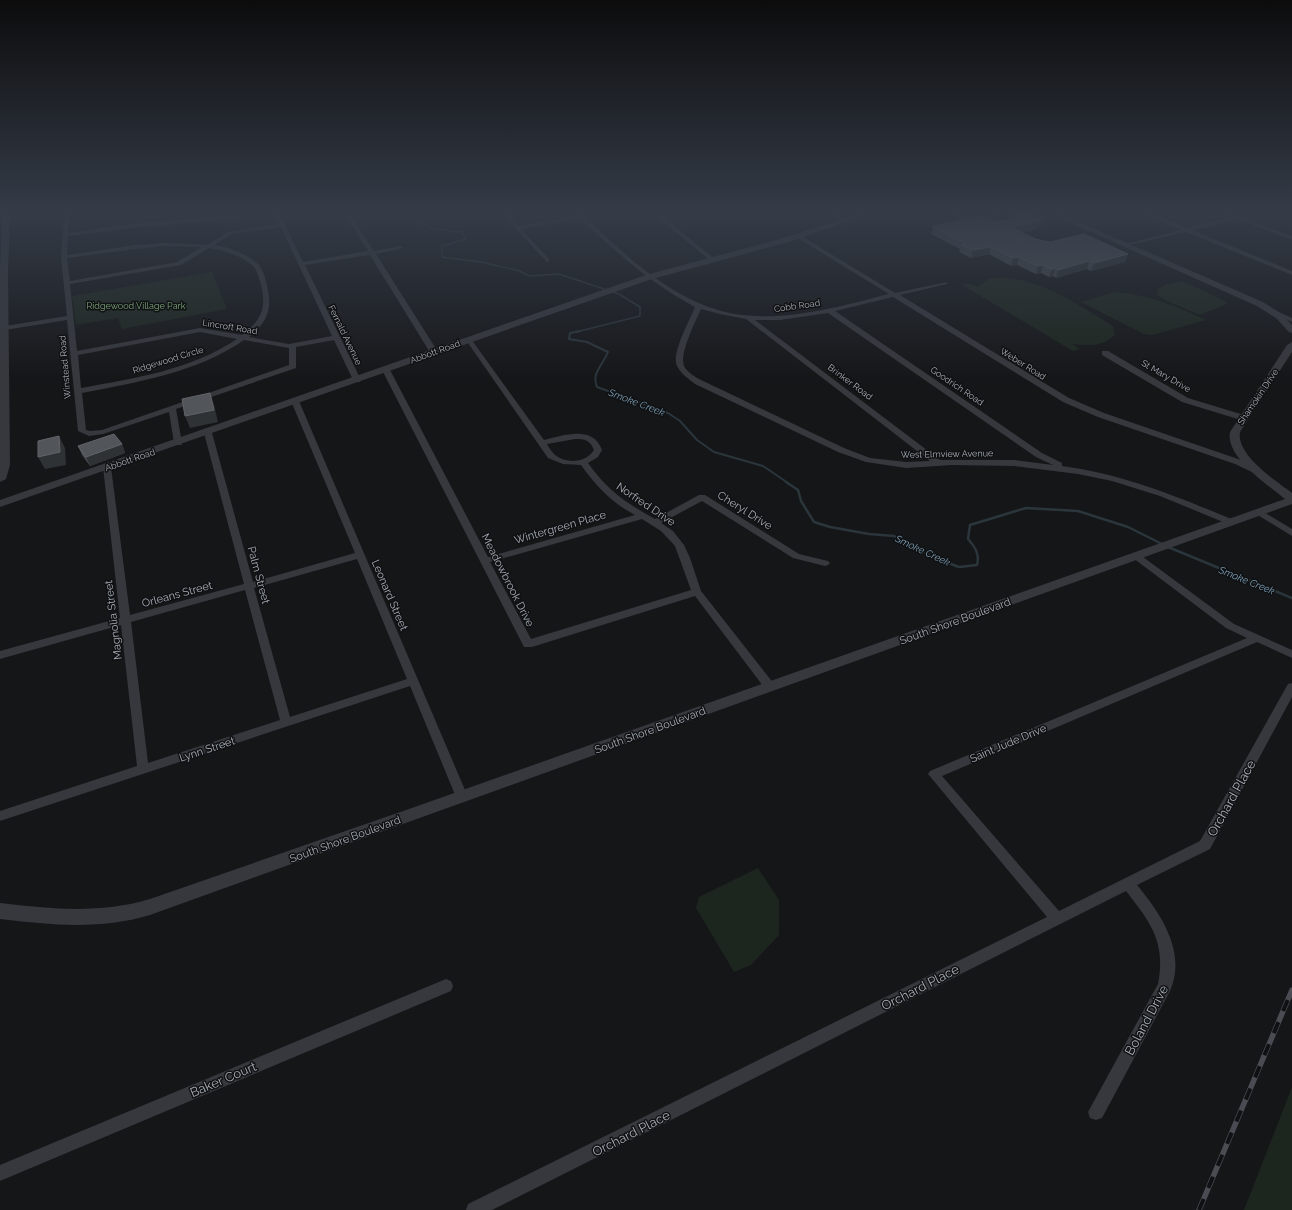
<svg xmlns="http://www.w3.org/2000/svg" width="1292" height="1210" viewBox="0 0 1292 1210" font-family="Raleway,sans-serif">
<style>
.green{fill:#1d261e}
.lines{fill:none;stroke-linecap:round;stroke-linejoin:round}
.stream-far2{stroke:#2b363c;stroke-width:1.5}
.stream-far1{stroke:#2b363c;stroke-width:2}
.stream{stroke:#2b363c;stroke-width:2.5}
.minor{fill:#36383d;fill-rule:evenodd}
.tertiary{fill:#36383d;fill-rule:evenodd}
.rail-casing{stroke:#494c52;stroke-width:5.5}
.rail{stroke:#101113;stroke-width:4;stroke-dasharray:12;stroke-linecap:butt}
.wall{fill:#484b50}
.shaded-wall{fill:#2f3235}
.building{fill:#52565b;stroke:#60646a}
.labels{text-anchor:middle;stroke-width:3;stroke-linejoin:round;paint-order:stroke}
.far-park-label{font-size:9px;fill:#7da57c;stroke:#101113}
.far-street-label{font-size:9px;fill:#a7aeb8;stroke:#101113}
.far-water-label{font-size:10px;font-style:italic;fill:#7c9fb5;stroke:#101113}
.street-label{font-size:11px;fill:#a7aeb8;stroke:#101113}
.near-street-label{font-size:13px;fill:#a7aeb8;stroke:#101113}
</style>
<rect width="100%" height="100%" fill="#151618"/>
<g class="green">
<polygon points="212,272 227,309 122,329 118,318 76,325 72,296"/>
<path d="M999 278C1038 277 1081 306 1113 326L1115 335C1101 347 1089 346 1072 344L1080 349 1073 351 962 285 969 283 977 287 989 279Z"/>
<polygon points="1183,281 1225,301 1227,304 1200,315 1167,301 1157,295 1158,289 1167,284"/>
<path d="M1114 292C1146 294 1177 306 1206 320L1152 335 1144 334 1081 302Z"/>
<polygon points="758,868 779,900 779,935 751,965 734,972 696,908 699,897"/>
<polygon points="1292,1087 1292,1210 1244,1210"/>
</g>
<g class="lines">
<polyline class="stream-far2" points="434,211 412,216 431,229 462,232 466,239 442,246 442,257 481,262 520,271 529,276 559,274 619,294 640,307 640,316 576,332"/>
<path class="stream-far1" d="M580 331 570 333 569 339 587 342 608 352C603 365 591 373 597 387L668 413 680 421 697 440 714 452 763 466 788 483"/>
<g class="stream">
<path d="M786 482 798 490 801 501 814 522 830 527 869 534 894 536 933 557 959 567 977 565C980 554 975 547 968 539L970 525 1026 508 1078 511 1128 527 1162 544"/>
<polyline points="1168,547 1292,598"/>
</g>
<g class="minor">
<path d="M65 211H70L68 233 139 223 240 215 243 217 240 219 139 227 68 236 67 255 136 245 164 243 207 245 228 232 279 224 273 211H278L303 262 368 251 343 211H348L374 251 401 246 404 248 376 254 438 352 437 354H431L370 255 305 265 361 380 360 382H354L353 380 334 340 296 347V368L176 409 182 443 181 445H175L174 443 169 412 103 434 89 436 78 431 67 320 5 330 2 328 5 326 67 316 61 257ZM281 227 332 336 289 344 249 337C269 321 273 307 266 282 265 277 263 270 259 265 248 254 229 247 214 245L232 234ZM164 246 202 247 177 262 70 281 67 258 136 249ZM209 248C224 250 243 256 254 267 258 272 259 279 261 285 267 309 261 320 242 335L200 328 77 351 70 284 181 265ZM200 332 237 339C191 370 135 378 81 388L78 355ZM244 340 289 348V365L102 430 90 431 86 430 82 393C138 382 196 373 244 340Z"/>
<path d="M499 211H504L518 226 577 216 572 211H578C615 245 653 284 701 304 761 330 829 309 889 294L796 237V235L798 234 895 293 947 282V284L900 295 1069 398 1104 413 1241 460 1261 471 1257 474 1254 473 1235 464 1098 417 1063 402 893 297 835 311 1042 453 1062 463V466C1123 474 1178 497 1234 520L1236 522 1231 525 1228 524 1160 496 1112 481 1078 474 1015 466 952 465 906 468 866 462 838 452 695 384C689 379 681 374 677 366 671 353 690 320 695 307 651 284 617 252 580 219L521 229 549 259V261L547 262ZM701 309 720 314 746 319 930 461 906 462 870 458 844 448 701 380C695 377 687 372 684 366 679 353 696 321 701 309ZM828 313 1036 457 1053 465 1015 460H940L755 320H780Z"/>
<polygon points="650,211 655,211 715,259 715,261 711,261"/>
<polygon points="825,211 831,211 847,221 842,222"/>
<path d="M945 211C954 210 960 218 968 218 985 219 1004 208 1021 211L967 222Z"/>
<polygon points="1138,211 1144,211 1187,228 1231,217 1217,211 1224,211 1292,236 1292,240 1237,219 1192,230 1292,271 1292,275 1186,232 1125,246 1125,244 1181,230 1138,212"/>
<polygon points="1272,309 1292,318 1292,322 1270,312 1270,310"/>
<path d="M469 338 471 339 544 440C564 435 593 425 602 450L598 457 588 463C607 490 626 503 655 519L699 495H705L799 554 828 561 830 563 828 565 825 566 793 558 702 501 661 523 673 531 684 545 690 558 701 591 774 684 775 687 774 690H766L695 596 532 647H524L382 370 383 368H389L390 370 488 557 635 515C612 503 596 486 581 465L563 464 548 458 466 340ZM575 439C585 439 590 440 594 450 586 463 566 464 555 455 552 452 549 448 547 444ZM642 519 661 531 675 546 691 590 531 639 490 562Z"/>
<polygon points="1102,351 1108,351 1188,398 1247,416 1248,418 1247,420 1241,420 1182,402 1102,355"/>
<path d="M292 399H295L299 401 468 797 466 801 462 802 458 801 456 797 410 686 0 821V811L137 766 121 625 0 659V651L120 618 103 467 104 465 107 464 111 467 130 615 244 584 204 433 205 431H211L212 433 253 582 355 553 291 401ZM357 559 407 679 290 717 254 588ZM245 590 280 720 148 763 131 622Z"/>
<polygon points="1259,509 1292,529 1292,536 1256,514 1255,512"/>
<path d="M1136 553 1139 554 1234 624 1292 650V658L1257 642 942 776 1059 911 1200 841 1288 684 1292 683V697L1210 849 1137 885C1161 914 1187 952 1170 991L1102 1118 1096 1120 1090 1118 1088 1112 1158 984C1166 942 1151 923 1126 891L492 1210H466L468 1204 1047 917 928 774 930 771 1247 638 1226 628 1133 558 1131 556 1133 554Z"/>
<polygon points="446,979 451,981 453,986 451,991 0,1181 0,1165"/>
</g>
<g class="tertiary">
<polygon points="2,211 10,211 8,271 10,465 6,479 0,482 0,271"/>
<polygon points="868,211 878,211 789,242 652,279 0,507 0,500 646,275 783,238"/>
<polygon points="1044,211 1053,211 1263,302 1282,314 1292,325 1292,333 1289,332 1276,318 1257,306"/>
<path d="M1292 342V352L1240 432C1236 455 1276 481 1292 493V504L150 915C100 930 51 925 0 919V903C51 909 100 914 150 899L409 809 1285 499C1268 485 1225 457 1230 432L1287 345Z"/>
</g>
<defs>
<polyline id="rail" points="1199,1210 1292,990"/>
</defs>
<use href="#rail" class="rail-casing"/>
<use href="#rail" class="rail"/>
</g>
<g class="wall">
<polygon points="1011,212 1044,219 1042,226 1038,227 1037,229 1021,232 1035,239 1125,262 1091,271 1087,269 1056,278 1053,276 1049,277 1041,273 1036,274 1017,265 1011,266 989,254 971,258 959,252 960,249 931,234 933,226 997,222 1010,219"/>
<polygon points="122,444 125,453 90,466 82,455 78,446"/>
</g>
<g class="shaded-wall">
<polygon points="1044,219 1042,226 1038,227 1037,229 1010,235 1011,227"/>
<polygon points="991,247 989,254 971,258 973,250"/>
<polygon points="1128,254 1125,262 1091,271 1094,263"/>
<polygon points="1019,257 1017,265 1011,266 1013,258"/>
<polygon points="1089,261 1087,269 1056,278 1058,270"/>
<polygon points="1043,265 1041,273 1036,274 1038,266"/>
<polygon points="1055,268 1053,276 1049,277 1052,269"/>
<polygon points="210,393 214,405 218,422 190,428 185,416"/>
<polygon points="59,436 65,448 66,465 45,469 38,457"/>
<polygon points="122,444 125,453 90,466 86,457"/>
</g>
<g class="building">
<polygon points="1017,211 1025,211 1044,219 1038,220 1039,221 1011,227 1035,239 1050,242 1084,234 1128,254 1094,263 1089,261 1058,270 1055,268 1052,269 1043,265 1038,266 1019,257 1013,258 991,247 973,250 961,245 966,244 933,226 985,216 997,222 1021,217 1011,212"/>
<polygon points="210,393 214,410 185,416 182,399"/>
<polygon points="114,434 122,444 86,457 78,446"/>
<polygon points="59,436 60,452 38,457 38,441"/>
</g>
<linearGradient id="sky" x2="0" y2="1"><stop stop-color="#0c0c0d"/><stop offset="0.56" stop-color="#353c48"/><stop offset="1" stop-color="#353c48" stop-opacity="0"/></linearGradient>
<rect width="1292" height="380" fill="url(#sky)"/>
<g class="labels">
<g class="far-park-label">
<text x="136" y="309">Ridgewood Village Park</text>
</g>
<g class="far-street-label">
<text transform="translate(797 306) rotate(-8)" y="3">Cobb Road</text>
<text transform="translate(230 327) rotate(9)" y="3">Lincroft Road</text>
<text transform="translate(345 335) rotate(64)" y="3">Fernald Avenue</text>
<text transform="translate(435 352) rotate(-20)" y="3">Abbott Road</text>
<text transform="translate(168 360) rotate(-17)" y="3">Ridgewood Circle</text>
<text transform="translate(1023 364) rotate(32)" y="3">Weber Road</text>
<text transform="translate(65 367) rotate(-95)" y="3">Winstead Road</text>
<text transform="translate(1166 376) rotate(30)" y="3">St Mary Drive</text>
<text transform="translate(850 382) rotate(37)" y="3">Brinker Road</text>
<text transform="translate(957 386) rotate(34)" y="3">Goodrich Road</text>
<text transform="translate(1258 397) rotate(-56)" y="3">Shamokin Drive</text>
<text transform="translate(947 454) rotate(-1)" y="3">West Elmview Avenue</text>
<text transform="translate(130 460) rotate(-19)" y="3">Abbott Road</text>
</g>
<g class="far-water-label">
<text transform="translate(637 402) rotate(21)" y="4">Smoke Creek</text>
<text transform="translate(923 550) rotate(25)" y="4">Smoke Creek</text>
<text transform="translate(1247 580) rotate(22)" y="4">Smoke Creek</text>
</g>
<g class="street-label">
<text transform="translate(646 504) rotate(34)" y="4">Norfred Drive</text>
<text transform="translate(745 510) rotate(32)" y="4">Cheryl Drive</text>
<text transform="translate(560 527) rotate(-16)" y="4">Wintergreen Place</text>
<text transform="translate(259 575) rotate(75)" y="4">Palm Street</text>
<text transform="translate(508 580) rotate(63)" y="4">Meadowbrook Drive</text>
<text transform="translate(177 594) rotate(-15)" y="4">Orleans Street</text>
<text transform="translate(390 595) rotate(67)" y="4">Leonard Street</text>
<text transform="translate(113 620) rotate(-97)" y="4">Magnolia Street</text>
<text transform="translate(955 621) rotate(-20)" y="4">South Shore Boulevard</text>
<text transform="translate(650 730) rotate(-20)" y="4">South Shore Boulevard</text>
<text transform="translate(1008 743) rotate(-23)" y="4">Saint Jude Drive</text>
<text transform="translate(207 749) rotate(-18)" y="4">Lynn Street</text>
<text transform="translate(345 839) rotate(-20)" y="4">South Shore Boulevard</text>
</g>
<g class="near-street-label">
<text transform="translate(1231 798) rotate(-61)" y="5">Orchard Place</text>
<text transform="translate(920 987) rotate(-27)" y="5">Orchard Place</text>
<text transform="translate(1146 1020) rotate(-62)" y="5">Boland Drive</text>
<text transform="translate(223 1079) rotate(-23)" y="5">Baker Court</text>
<text transform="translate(631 1133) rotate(-27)" y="5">Orchard Place</text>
</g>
</g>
</svg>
